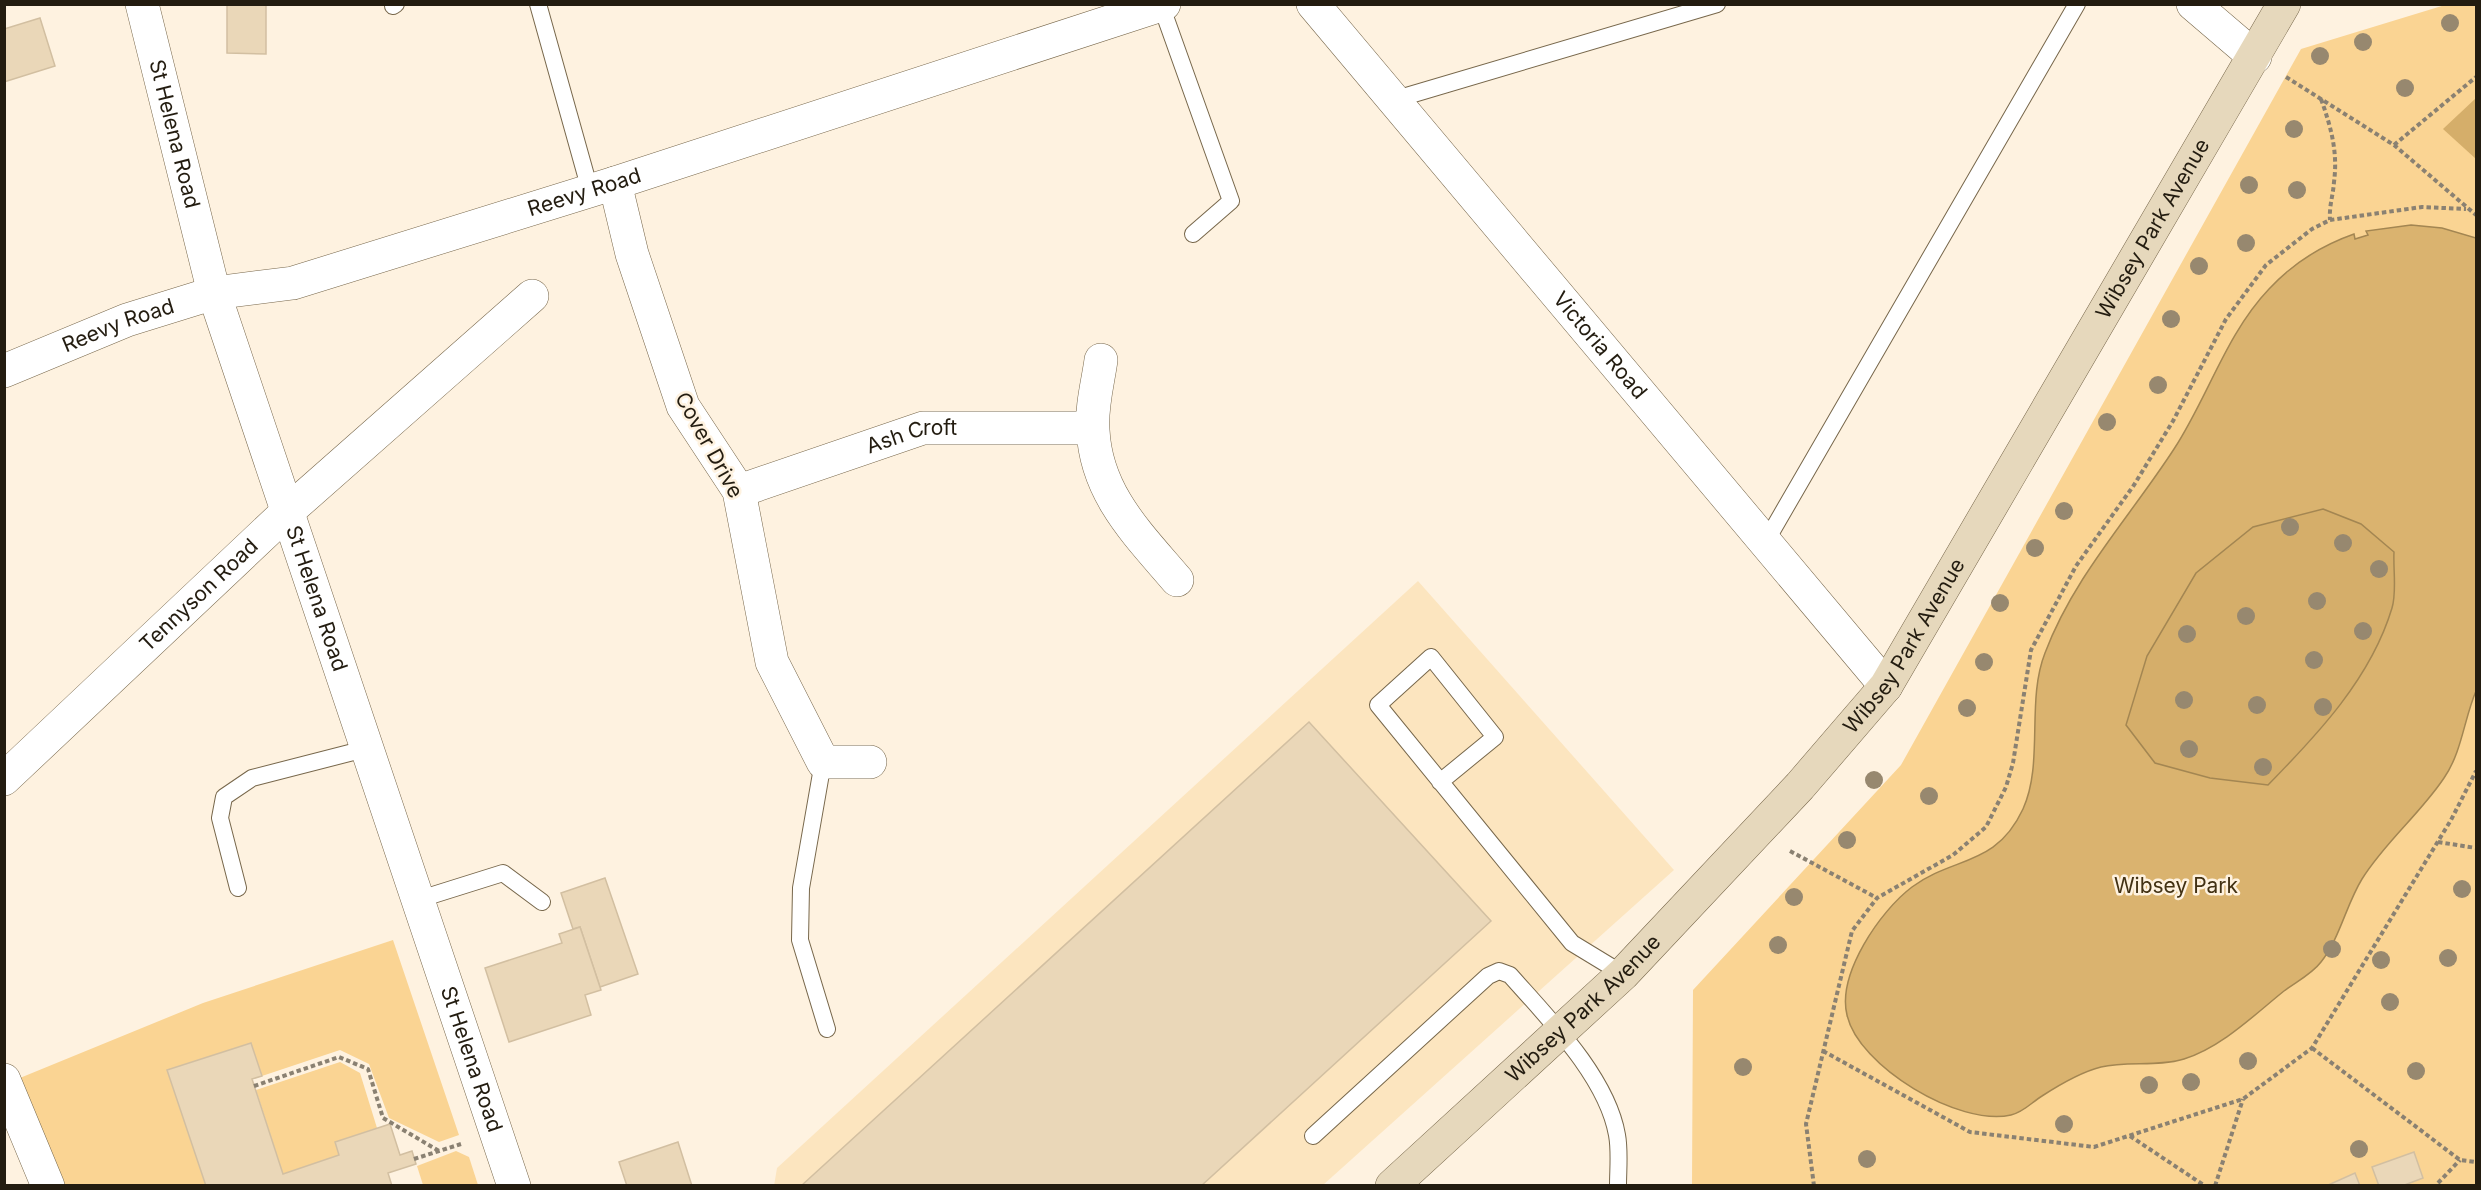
<svg xmlns="http://www.w3.org/2000/svg" width="2481" height="1190" viewBox="0 0 2481 1190" font-family="Inter,sans-serif">
<style>
.built{fill:#fce5bf}
.green{fill:#fad493}
.forest{fill:#d5ae6a}
.water{fill:#dab36f;stroke:#a38652;stroke-width:1.5;fill-rule:evenodd}
.building{fill:#ead7b8;stroke:#d2bfa1;stroke-width:1.5}
.lines{fill:none;stroke-linecap:round;stroke-linejoin:round}
.lane-casing{stroke:#77674b;stroke-width:18}
.street-casing{stroke:#77674b;stroke-width:34}
.secondary-casing{stroke:#77674b;stroke-width:34}
.path{stroke:#8a8172;stroke-width:4;stroke-dasharray:4.5 3;stroke-linecap:butt}
.lane{stroke:#fff;stroke-width:16}
.street{stroke:#fff;stroke-width:33}
.secondary{stroke:#e6d8bc;stroke-width:33}
.tree{fill:#97886f}
.labels{text-anchor:middle;stroke-width:5;stroke-linejoin:round;paint-order:stroke}
.street-label{font-size:21px;fill:#231c10;stroke:#fef2e0}
.park-label{font-size:21px;fill:#423113;stroke:#fef2e0}
</style>
<rect width="100%" height="100%" fill="#fef2e0"/>
<polygon class="built" points="1418,581 1674,870 1323,1185 774,1186 777,1168"/>
<g class="green">
<polygon points="2445,5 2476,5 2476,1185 1692,1186 1693,990 1901,765 2301,49"/>
<polygon points="393,940 459,1135 439,1142 389,1118 369,1064 340,1050 262,1076 251,1043 167,1070 206,1185 59,1185 15,1080 203,1003"/>
<polygon points="340,1062 360,1073 377,1128 335,1142 339,1155 283,1174 256,1090"/>
<polygon points="456,1151 469,1157 478,1185 423,1185 417,1166"/>
</g>
<g class="forest">
<polygon points="2476,98 2476,159 2443,129"/>
<path d="M2323 509 2361 524 2394 552C2393 569 2397 592 2392 608 2372 678 2317 733 2268 785L2210 778 2155 763 2126 725 2147 656 2196 573 2253 527Z"/>
</g>
<path class="water" d="M2411 225 2442 228 2476 238V691C2464 719 2462 752 2444 778 2420 814 2385 842 2362 879 2346 905 2340 938 2321 962 2312 974 2296 982 2284 991 2254 1015 2222 1047 2184 1059 2158 1067 2128 1061 2101 1067 2081 1072 2059 1085 2042 1096 2032 1102 2024 1112 2011 1115 1959 1127 1858 1066 1847 1015 1837 974 1880 911 1912 887 1954 856 1996 867 2023 809 2044 763 2026 701 2045 653 2074 576 2130 517 2174 449 2208 397 2226 334 2269 289 2293 263 2320 246 2354 234L2355 239 2368 235 2366 231ZM2323 509 2361 524 2394 552C2393 569 2397 592 2392 608 2371 678 2318 734 2268 785L2210 778 2155 763 2126 725 2147 656 2196 573 2253 527Z"/>
<g class="building">
<polygon points="227,4 266,4 266,54 227,53"/>
<polygon points="40,18 55,66 4,82 4,29"/>
<polygon points="1309,722 1491,921 1201,1186 801,1186"/>
<polygon points="605,878 638,974 600,987 580,927 573,929 561,893"/>
<polygon points="580,927 601,990 585,995 591,1015 509,1042 485,968 562,943 559,934"/>
<polygon points="251,1043 262,1076 252,1079 283,1174 339,1155 335,1142 390,1124 400,1155 412,1151 416,1164 388,1173 392,1186 206,1186 167,1070"/>
<polygon points="678,1142 692,1186 627,1186 619,1162"/>
<polygon points="2414,1152 2423,1178 2402,1186 2379,1186 2372,1167"/>
<polygon points="2355,1173 2360,1186 2326,1186"/>
</g>
<g class="lines">
<defs>
<g id="lane">
<polyline points="538,4 590,190"/>
<polyline points="1161,5 1231,201 1193,234"/>
<polyline points="393,6 396,4"/>
<polyline points="1393,100 1717,4"/>
<polyline points="1765,543 2077,4"/>
<polyline points="823,762 801,888 800,940 827,1029"/>
<polyline points="1440,782 1495,737 1431,657 1378,705 1572,943 1623,974"/>
<polyline points="238,888 220,818 224,797 252,778 365,749"/>
<polyline points="417,900 503,873 542,902"/>
<path d="M1313 1136 1488 976 1499 971 1510 975C1548 1018 1607 1077 1617 1135 1620 1151 1618 1169 1618 1186"/>
</g>
<g id="street">
<path id="s1" d="M142 4 214 293 514 1186"/>
<path id="s2" d="M1313 4 1886 686"/>
<polyline points="2193,4 2255,57"/>
<polyline points="615,183 632,254 683,406 739,491 772,662 823,762 870,762"/>
<path d="M1101 360C1098 382 1091 407 1093 430 1096 494 1138 534 1177 580"/>
<path id="s3" d="M4 371 127 320 214 293 293 283 615 183 1164 4"/>
<path id="s4" d="M739 491 923 428H1092"/>
<path id="s5" d="M4 779 286 513 532 296"/>
<polyline points="4,1080 48,1186"/>
</g>
<g id="secondary">
<path id="s6" d="M1392 1186 1623 974 1800 786 1886 686 2284 4"/>
</g>
</defs>
<use href="#lane" class="lane-casing"/>
<use href="#street" class="street-casing"/>
<use href="#secondary" class="secondary-casing"/>
<g class="path">
<polyline points="2286,77 2394,145 2476,215"/>
<path d="M2321 99C2331 127 2338 152 2334 182 2333 196 2329 206 2330 220"/>
<polyline points="2394,145 2476,77"/>
<polyline points="2438,842 2476,848"/>
<polyline points="1790,851 1877,898"/>
<polyline points="2312,1048 2460,1160 2476,1162"/>
<polyline points="1823,1051 1970,1132 2094,1147 2243,1099 2312,1048 2451,820 2476,771"/>
<polyline points="254,1086 339,1057 368,1069 383,1118 439,1151"/>
<polyline points="2130,1136 2205,1186"/>
<polyline points="414,1159 461,1144"/>
<polyline points="2438,1183 2460,1160"/>
<polyline points="1814,1186 1806,1124 1852,931 1877,898 1953,855 1986,827 2006,787 2013,763 2031,650 2076,566 2134,485 2173,421 2226,319 2266,265 2312,229 2330,220 2422,207 2466,209"/>
<polyline points="2215,1186 2243,1099"/>
</g>
<use href="#lane" class="lane"/>
<use href="#street" class="street"/>
<use href="#secondary" class="secondary"/>
</g>
<g class="tree">
<circle cx="2450" cy="23" r="9"/>
<circle cx="2363" cy="42" r="9"/>
<circle cx="2320" cy="56" r="9"/>
<circle cx="2405" cy="88" r="9"/>
<circle cx="2294" cy="129" r="9"/>
<circle cx="2249" cy="185" r="9"/>
<circle cx="2297" cy="190" r="9"/>
<circle cx="2246" cy="243" r="9"/>
<circle cx="2199" cy="266" r="9"/>
<circle cx="2171" cy="319" r="9"/>
<circle cx="2158" cy="385" r="9"/>
<circle cx="2107" cy="422" r="9"/>
<circle cx="2064" cy="511" r="9"/>
<circle cx="2290" cy="527" r="9"/>
<circle cx="2343" cy="543" r="9"/>
<circle cx="2035" cy="548" r="9"/>
<circle cx="2379" cy="569" r="9"/>
<circle cx="2317" cy="601" r="9"/>
<circle cx="2000" cy="603" r="9"/>
<circle cx="2246" cy="616" r="9"/>
<circle cx="2363" cy="631" r="9"/>
<circle cx="2187" cy="634" r="9"/>
<circle cx="2314" cy="660" r="9"/>
<circle cx="1984" cy="662" r="9"/>
<circle cx="2184" cy="700" r="9"/>
<circle cx="2257" cy="705" r="9"/>
<circle cx="2323" cy="707" r="9"/>
<circle cx="1967" cy="708" r="9"/>
<circle cx="2189" cy="749" r="9"/>
<circle cx="2263" cy="767" r="9"/>
<circle cx="1874" cy="780" r="9"/>
<circle cx="1929" cy="796" r="9"/>
<circle cx="1847" cy="840" r="9"/>
<circle cx="2462" cy="889" r="9"/>
<circle cx="1794" cy="897" r="9"/>
<circle cx="1778" cy="945" r="9"/>
<circle cx="2332" cy="949" r="9"/>
<circle cx="2448" cy="958" r="9"/>
<circle cx="2381" cy="960" r="9"/>
<circle cx="2390" cy="1002" r="9"/>
<circle cx="2248" cy="1061" r="9"/>
<circle cx="1743" cy="1067" r="9"/>
<circle cx="2416" cy="1071" r="9"/>
<circle cx="2191" cy="1082" r="9"/>
<circle cx="2149" cy="1085" r="9"/>
<circle cx="2064" cy="1124" r="9"/>
<circle cx="2359" cy="1149" r="9"/>
<circle cx="1867" cy="1159" r="9"/>
</g>
<g class="labels">
<g class="street-label">
<text dy="7" stroke="none"><textPath href="#s1" startOffset="134">St Helena Road</textPath></text>
<text dy="7" stroke="none"><textPath href="#s3" startOffset="609">Reevy Road</textPath></text>
<text dy="7" stroke="none"><textPath href="#s6" startOffset="1233">Wibsey Park Avenue</textPath></text>
<text dy="7" stroke="none"><textPath href="#s3" startOffset="123">Reevy Road</textPath></text>
<text dy="7" stroke="none"><textPath href="#s2" startOffset="446">Victoria Road</textPath></text>
<text dy="7" stroke="none"><textPath href="#s4" startOffset="182">Ash Croft</textPath></text>
<text transform="translate(709 445) rotate(61)" y="7">Cover Drive</text>
<text dy="7" stroke="none"><textPath href="#s5" startOffset="268">Tennyson Road</textPath></text>
<text dy="7" stroke="none"><textPath href="#s1" startOffset="620">St Helena Road</textPath></text>
<text dy="7" stroke="none"><textPath href="#s6" startOffset="747">Wibsey Park Avenue</textPath></text>
<text dy="7" stroke="none"><textPath href="#s6" startOffset="261">Wibsey Park Avenue</textPath></text>
<text dy="7" stroke="none"><textPath href="#s1" startOffset="1106">St Helena Road</textPath></text>
</g>
<g class="park-label">
<text x="2176" y="893">Wibsey Park</text>
</g>
</g>
<rect width="2481" height="1190" fill="none" stroke="#231c10" stroke-width="12"/>
</svg>
